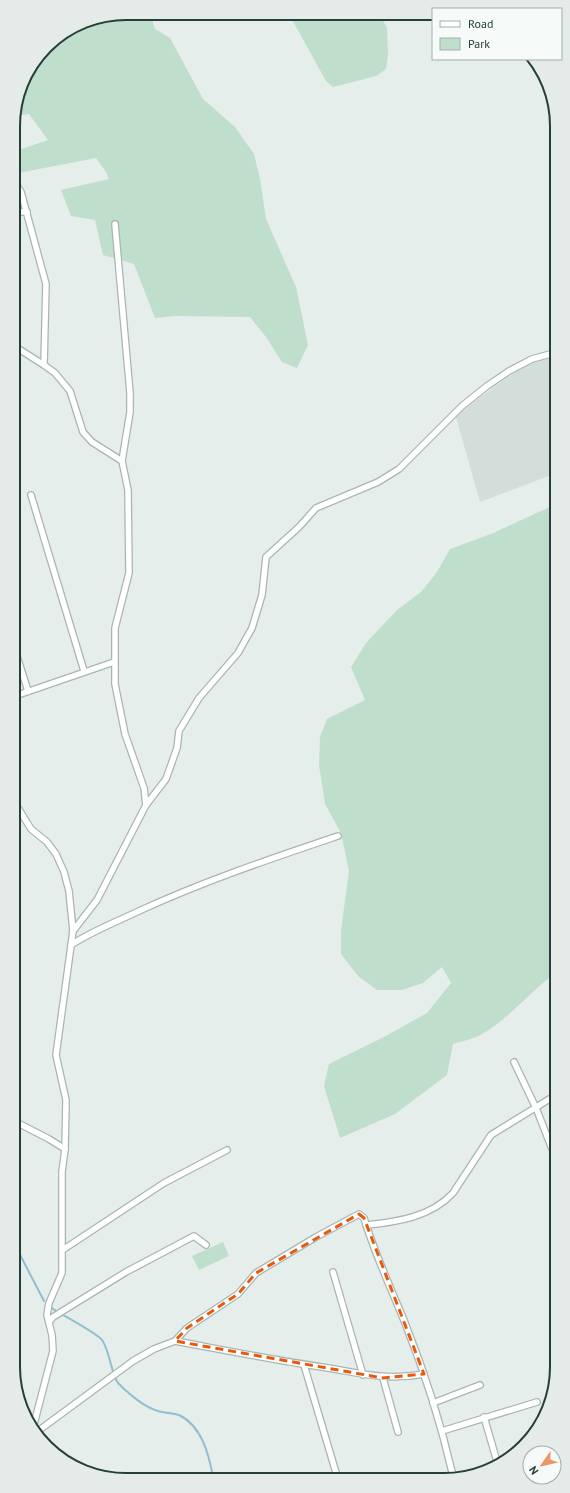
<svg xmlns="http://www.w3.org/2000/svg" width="570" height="1493" viewBox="0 0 570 1493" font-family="'PT Sans',sans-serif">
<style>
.built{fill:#d3deda}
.green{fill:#bfdecb}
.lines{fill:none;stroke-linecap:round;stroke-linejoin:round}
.stream{stroke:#90bfd0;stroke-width:2}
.minor-casing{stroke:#a8b6b3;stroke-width:8}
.minor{stroke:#fff;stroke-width:5.5}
.marked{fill:none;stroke:#e8590c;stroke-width:3;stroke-dasharray:8 5;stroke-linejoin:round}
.rim{fill:none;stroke:#253f3b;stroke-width:2}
</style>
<rect width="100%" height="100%" fill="#e5eeeb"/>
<polygon class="built" points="554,357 554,474 480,502 456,417 476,400 514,373 535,361"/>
<g class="green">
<polygon points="126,13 150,13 155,29 170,38 203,99 235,127 254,154 260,179 266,219 296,287 308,345 297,368 282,362 266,337 250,317 174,316 155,318 134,264 103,255 95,220 71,216 61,190 109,179 106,172 96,158 13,174 13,152 48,140 29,114 14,116 25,76 51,41 83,22"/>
<polygon points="289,14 380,15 387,28 388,55 386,69 376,76 333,87 326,81"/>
<path d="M554 505 556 973C530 991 510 1018 482 1034 474 1039 462 1041 453 1044L447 1075 395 1114 340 1138 324 1086 329 1064 384 1037 427 1013 451 983 442 967 423 983 402 990H377L359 977 341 954V931L349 871 341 833 325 804 319 765 320 737 327 719 365 700 351 667 366 643 397 610 421 592 437 572 450 549 491 534Z"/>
<polygon points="223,1242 229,1256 199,1270 192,1256"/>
</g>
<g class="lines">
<g class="stream">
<polyline points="16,1247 44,1301"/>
<path d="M50 1307C60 1314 97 1333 102 1340 110 1351 111 1374 118 1383 128 1393 144 1407 158 1411 164 1413 172 1413 179 1415 202 1426 209 1455 213 1477"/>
</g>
<defs>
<g id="minor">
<polyline points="13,179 21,192 46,284 44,365 55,373 70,391 83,432 92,442 122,461 128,490 129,573 115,628 115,684 125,734 144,788 146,805 97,900 73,931"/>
<polyline points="14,212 27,212"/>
<polyline points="115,224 130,393 130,412 122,461"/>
<polyline points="14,346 44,365"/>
<polyline points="31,495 84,671"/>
<polyline points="15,650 28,691"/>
<polyline points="15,696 114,662"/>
<polyline points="15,803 31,829 47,842 56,854 64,872 69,891 73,931 56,1055 66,1100 65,1149 62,1172 62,1273 49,1303 47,1315 52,1335 53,1351 34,1424"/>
<polyline points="146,805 166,779 177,748 179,731 199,698 238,653 252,628 262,595 266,557 299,527 316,508 378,482 399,469 462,406 487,386 509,371 532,359 554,353"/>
<path d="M71 945C92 931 116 922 139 911 204 881 270 859 338 836"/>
<polyline points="514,1062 536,1108 556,1159"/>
<polyline points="16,1122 49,1139 65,1149"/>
<path d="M366 1225C397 1222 431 1217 453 1193L491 1135 556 1095"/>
<polyline points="64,1249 164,1183 227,1150"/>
<polyline points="333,1272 363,1375"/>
<polyline points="49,1322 53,1317 126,1272 194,1236 206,1245"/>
<path d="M175 1341C224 1350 273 1360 322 1367 360 1373 385 1381 424 1374"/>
<polyline points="304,1365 337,1476"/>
<polyline points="383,1378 398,1432"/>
<polyline points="433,1403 480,1385"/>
<polyline points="484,1417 498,1465"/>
<path d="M38 1431 133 1361 154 1349 175 1341 187 1328 238 1294 256 1273 316 1237 359 1214 364 1218C375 1255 391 1288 405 1323 425 1373 441 1424 453 1476"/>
<polyline points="442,1431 537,1402"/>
</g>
</defs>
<use href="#minor" class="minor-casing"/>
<use href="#minor" class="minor"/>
</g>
<path class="marked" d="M359 1214 364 1218 424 1374 383 1378 175 1341 187 1328 238 1294 256 1273Z"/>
<path d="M0 0H570V1493H0ZM126 20H444A106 106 0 0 1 550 126V1367A106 106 0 0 1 444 1473H126A106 106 0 0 1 20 1367V126A106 106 0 0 1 126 20Z" fill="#e5ebe9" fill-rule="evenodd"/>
<path class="rim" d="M126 20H444A106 106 0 0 1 550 126V1367A106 106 0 0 1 444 1473H126A106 106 0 0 1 20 1367V126A106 106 0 0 1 126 20Z"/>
<rect x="432" y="8" width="130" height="52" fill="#f6faf8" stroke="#a2afac"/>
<rect x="440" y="21" width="20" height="6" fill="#ffffff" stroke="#a2afac"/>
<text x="468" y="28" font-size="12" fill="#253f3b">Road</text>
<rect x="440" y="38" width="20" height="12" fill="#bfdecb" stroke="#a2afac"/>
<text x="468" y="48" font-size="12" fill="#253f3b">Park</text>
<g transform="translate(542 1465) rotate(236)"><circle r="19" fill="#f6faf8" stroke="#a2afac"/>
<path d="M0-3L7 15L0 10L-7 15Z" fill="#ed9564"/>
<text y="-6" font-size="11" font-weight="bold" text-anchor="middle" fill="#253f3b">N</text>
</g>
</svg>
